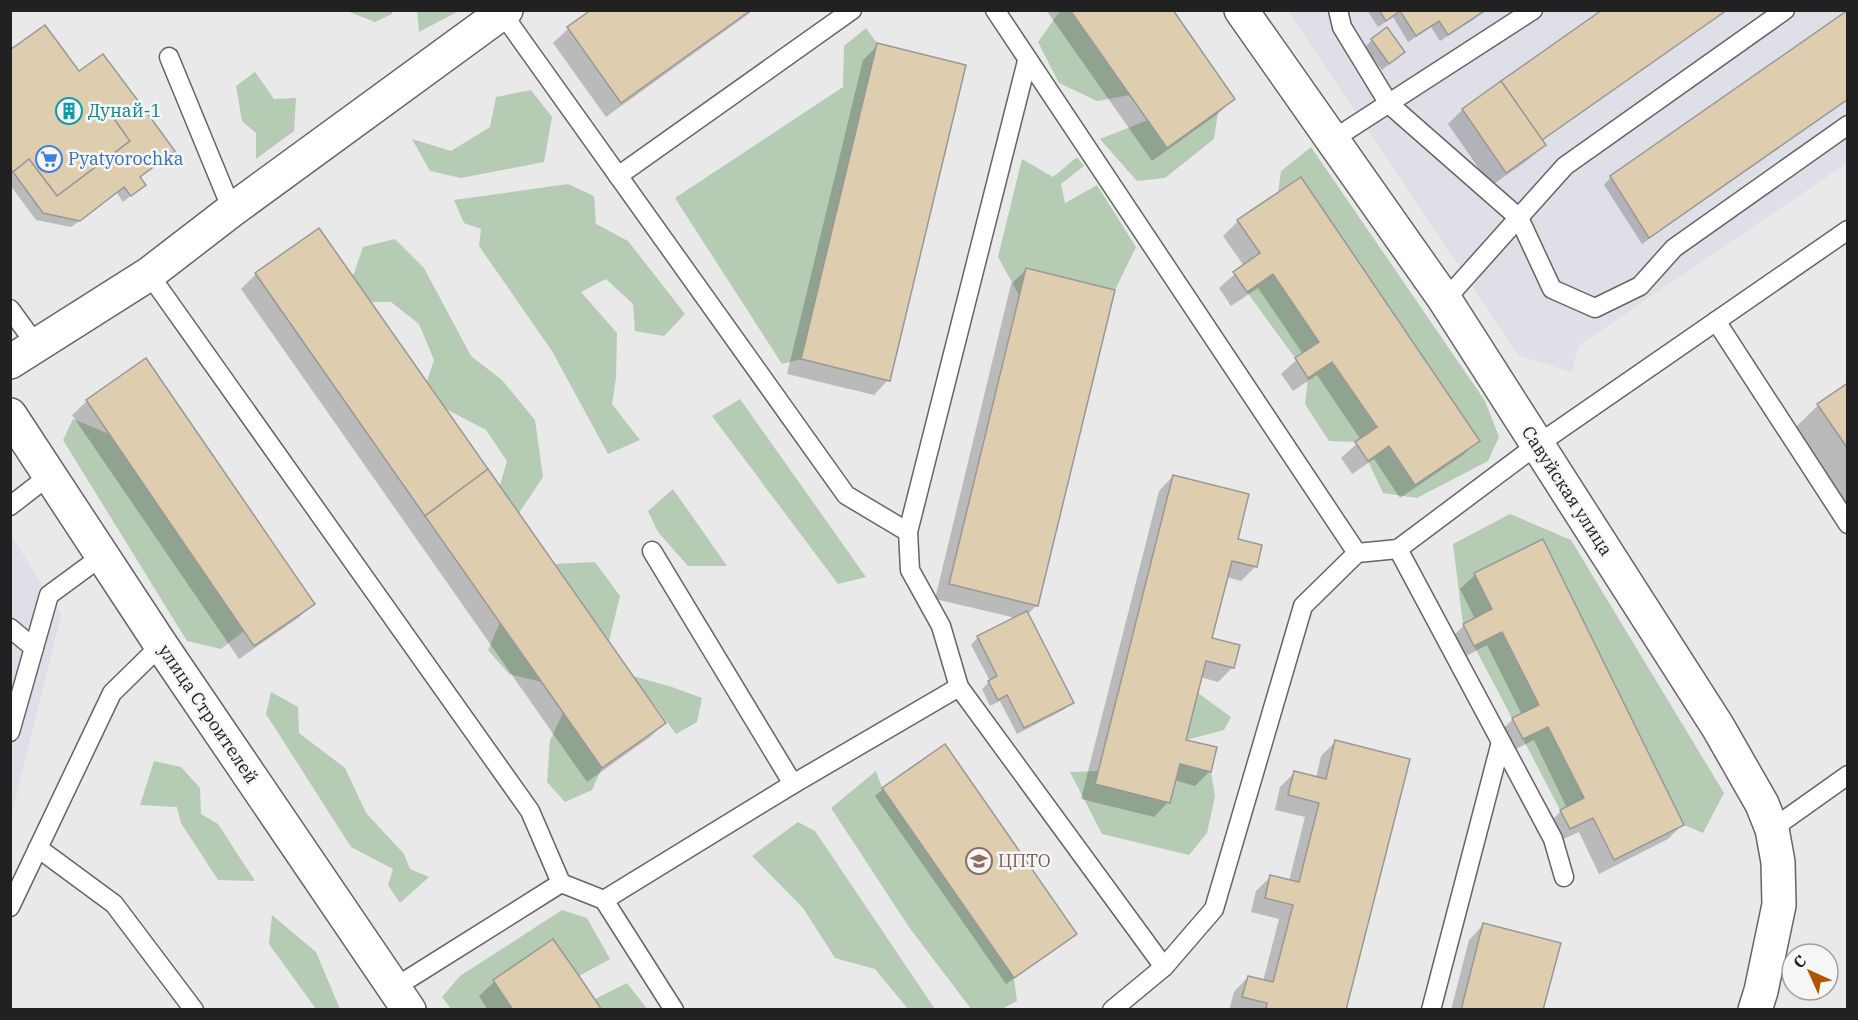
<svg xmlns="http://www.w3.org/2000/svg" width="1858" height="1020" viewBox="0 0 1858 1020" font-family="'IBM Plex Serif',serif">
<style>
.built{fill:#dfdfe8}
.green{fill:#b5cbb4}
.shadow{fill:#0003}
.building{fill:#dfcdb0;stroke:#989897;stroke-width:1.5}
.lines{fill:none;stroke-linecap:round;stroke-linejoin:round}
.service-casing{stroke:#656566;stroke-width:21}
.minor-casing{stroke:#656566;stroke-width:36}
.service{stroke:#fff;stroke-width:18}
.minor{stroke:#fff;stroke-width:33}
.labels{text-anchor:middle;stroke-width:5;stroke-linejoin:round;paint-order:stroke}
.culture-label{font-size:18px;fill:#0d838f;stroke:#f6f6f7;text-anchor:start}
.shop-label{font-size:18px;fill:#366cbe;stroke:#f6f6f7;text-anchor:start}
.street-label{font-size:18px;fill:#212122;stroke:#f6f6f7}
.education-label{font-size:18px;fill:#785e54;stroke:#f6f6f7;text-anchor:start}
</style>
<rect width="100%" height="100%" fill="#e9e9ea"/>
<g class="built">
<polygon points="1288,11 1847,11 1847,163 1578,346 1572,372 1519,356"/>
<polygon points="11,535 61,615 11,818"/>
</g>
<g class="green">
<polygon points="417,10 459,10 459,11 419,32"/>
<polygon points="347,11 347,10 392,11 392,14 375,22"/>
<polygon points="1060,11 1070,11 1130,95 1097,101 1059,83 1038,42"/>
<polygon points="866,28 877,43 801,359 782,364 675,198 843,87 844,46"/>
<polygon points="255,72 274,99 296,98 294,131 256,159 256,133 242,121 236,86"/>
<polygon points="531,90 552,117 544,162 461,178 430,171 412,139 451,151 490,127 496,97"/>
<polygon points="1218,112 1214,139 1165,178 1137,181 1100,139 1148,120 1168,147"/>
<polygon points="1311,147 1485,401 1499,437 1488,461 1417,498 1383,493 1368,461 1389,446 1415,485 1278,192 1281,171"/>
<polygon points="1077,157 1084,166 1061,184 1065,203 1097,185 1136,247 1115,290 1026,268 1019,295 998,257 1022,159 1053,177"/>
<polygon points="568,184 594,196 596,224 628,241 685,314 664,336 635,331 633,304 606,279 581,292 617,333 616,378 612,404 640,440 608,454 552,351 479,246 481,229 464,223 454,200"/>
<polygon points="395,239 424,268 471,356 502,380 535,420 543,477 519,513 500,485 507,461 486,430 446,409 427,381 434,360 419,324 391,302 371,302 353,276 363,247"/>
<polygon points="1273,274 1319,342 1295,358 1247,292"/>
<polygon points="1332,362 1377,427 1355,442 1329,441 1305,404 1308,378"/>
<polygon points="740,399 866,577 838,584 712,416"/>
<polygon points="73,419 109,434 244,631 221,649 187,641 63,440"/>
<polygon points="673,489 727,566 688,566 658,532 648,511"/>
<polygon points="1510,514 1571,540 1724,793 1703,833 1684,825 1543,540 1474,573 1492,609 1463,624 1453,544"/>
<polygon points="595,562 620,596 609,641 555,564"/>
<polygon points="500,622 542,682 509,674 488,650"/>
<polygon points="1502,632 1539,705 1512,718 1474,646"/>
<polygon points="633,676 672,687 702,698 697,722 676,734"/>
<polygon points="271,692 298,707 299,733 345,768 366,813 404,854 410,869 429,877 400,903 388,885 393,869 351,847 266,714"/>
<polygon points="1198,693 1231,717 1224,730 1186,740"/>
<polygon points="563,713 602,768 592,790 565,802 547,782 550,740"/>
<polygon points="1548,727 1584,798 1560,810 1523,739"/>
<polygon points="154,761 181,767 200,788 201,814 218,824 255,881 218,880 181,823 177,807 140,805"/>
<polygon points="1180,764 1211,772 1215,796 1207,833 1189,855 1102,834 1070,772 1098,771 1095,784 1170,803"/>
<polygon points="876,771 882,788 1014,978 1017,1001 1002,1009 971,1009 909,927 831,808"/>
<polygon points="798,822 815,831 935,1009 908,1009 875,969 835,958 803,908 752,856"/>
<polygon points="562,910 587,918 610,959 579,976 553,939 493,980 513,1009 451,1009 442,997 460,976"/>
<polygon points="272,915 316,952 340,1009 316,1009 269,944"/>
<polygon points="627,983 647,1009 602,1009 595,999"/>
</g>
<g class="shadow">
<polygon points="593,10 754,10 606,117 553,43 568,29"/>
<polygon points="1046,10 1171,10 1233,99 1219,113 1152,161"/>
<polygon points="1367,10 1480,10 1481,12 1474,19 1440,41 1431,27 1408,42 1393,17 1378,27"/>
<polygon points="1605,10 1727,10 1544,139 1503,81"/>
<polygon points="1372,40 1403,52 1382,70 1365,47"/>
<polygon points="878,45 888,380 874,395 787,374 863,60"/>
<polygon points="10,52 79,73 173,151 139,178 144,185 123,202 117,193 71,227 36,220 10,185"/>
<polygon points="1501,83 1544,145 1529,159 1491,186 1448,124 1462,110"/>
<polygon points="1848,99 1642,244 1604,185 1611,177"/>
<polygon points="1300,179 1478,440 1463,455 1400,498 1374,459 1352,474 1341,458 1361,440 1317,375 1293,391 1281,374 1303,354 1258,288 1231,306 1219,288 1244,266 1223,236 1238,221"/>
<polygon points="1026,270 1037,605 1027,615 1072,702 1065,709 1017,734 1000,701 990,706 982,689 990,681 971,645 978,637 1016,618 935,599 1011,284"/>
<polygon points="256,274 664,723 650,737 587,782 241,289"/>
<polygon points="1848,385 1848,535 1784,439 1818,405"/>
<polygon points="87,401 313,604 298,618 239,659 72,415"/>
<polygon points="1173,476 1236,540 1256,566 1241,581 1226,577 1211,639 1233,667 1218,682 1200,677 1184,741 1210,771 1195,786 1174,780 1168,802 1154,817 1081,799 1159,491"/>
<polygon points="1475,575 1682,825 1668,839 1599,874 1579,832 1555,843 1547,825 1561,811 1567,808 1534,740 1508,753 1498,734 1513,719 1522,715 1487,645 1459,660 1449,640 1464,625 1475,619 1460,589"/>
<polygon points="1336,741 1345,1010 1229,1010 1234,992 1248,977 1263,981 1279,919 1251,912 1256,891 1271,876 1289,881 1305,817 1275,810 1280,787 1294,773 1316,778 1321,756"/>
<polygon points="944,747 1075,934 1068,941 1006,984 875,796 883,789"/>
<polygon points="1483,925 1542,1010 1451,1010 1469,940"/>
<polygon points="553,941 600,1010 488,1010 479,996 494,982"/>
</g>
<g class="building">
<polygon points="591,10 751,10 621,103 567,27"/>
<polygon points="1070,10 1173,10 1235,99 1167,148"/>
<polygon points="1379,10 1482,10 1483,12 1448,35 1439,21 1416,36 1400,11 1386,21"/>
<polygon points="1602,10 1727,10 1542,140 1501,81"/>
<polygon points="1848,10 1848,99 1649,238 1610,176"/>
<polygon points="45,25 79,71 103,54 139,102 115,120 130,141 57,196 29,159 13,172 10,169 10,50"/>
<polygon points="1387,27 1405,52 1389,64 1371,39"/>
<polygon points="877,43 966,65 890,381 801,359"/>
<polygon points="1501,81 1546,145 1506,173 1462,109"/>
<polygon points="139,102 175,151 140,177 146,185 131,196 124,187 80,221 43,213 13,172 29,159 57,196 130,141 115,120"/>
<polygon points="1301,177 1480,441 1415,485 1389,446 1368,461 1355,442 1377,427 1332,362 1308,378 1295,358 1319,342 1273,274 1247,292 1233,272 1260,253 1237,220"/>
<polygon points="319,228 488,469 425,516 255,273"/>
<polygon points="1026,268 1115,290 1038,606 949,584"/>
<polygon points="146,358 315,604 254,646 86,400"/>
<polygon points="1848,383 1848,449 1817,404"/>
<polygon points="488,469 666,723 602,768 425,516"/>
<polygon points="1173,475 1249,494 1238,539 1262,545 1257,567 1232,561 1212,638 1240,645 1234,668 1206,661 1186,740 1217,747 1211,772 1180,764 1170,803 1095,784"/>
<polygon points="1543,539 1684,825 1614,860 1593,818 1570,829 1560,810 1584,798 1548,727 1523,739 1512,718 1539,705 1502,632 1474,646 1463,624 1492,609 1474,573"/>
<polygon points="1027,611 1074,703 1024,728 1007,695 998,700 988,681 997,676 977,636"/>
<polygon points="1335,740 1410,759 1346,1010 1266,1010 1267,1003 1242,997 1248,976 1273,982 1293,905 1265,898 1270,875 1299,882 1319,803 1288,795 1294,771 1326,779"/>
<polygon points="945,744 1077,934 1014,978 882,788"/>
<polygon points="1483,923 1561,943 1543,1010 1461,1010"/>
<polygon points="553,939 579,976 602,1010 513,1010 493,980"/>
</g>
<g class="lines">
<defs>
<g id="service">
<polyline points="995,10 1357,553"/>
<polyline points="1338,10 1342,27 1389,104 1519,218 1552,289 1595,308 1640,286 1674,248 1848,125"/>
<polyline points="502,13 846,495 908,532"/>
<polyline points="169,57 232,210"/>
<polyline points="1027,61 908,532 910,570 941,626 959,687 1164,967"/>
<polyline points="1332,140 1533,10"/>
<polyline points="618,176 852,10"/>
<polyline points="149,274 530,811 561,883 604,900 674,1010"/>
<polyline points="1445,300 1565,166 1785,10"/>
<polyline points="10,309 37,346"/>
<polyline points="1716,321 1848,524"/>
<polyline points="10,506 50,475"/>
<polyline points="1398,549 1553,839 1564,877"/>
<polyline points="652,551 793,784"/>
<polyline points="10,628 34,648"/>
<polyline points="10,732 49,595 102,556"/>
<polyline points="1772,829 1848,775"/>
<polyline points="38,848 114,904 194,1010"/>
<polyline points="604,900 793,784 959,687"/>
<polyline points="10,907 112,693 161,645"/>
<polyline points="394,988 561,883"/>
<polyline points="1112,1010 1164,967 1214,909 1303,606 1357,553 1398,549 1537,445 1848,230"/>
<polyline points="1431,1010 1501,742"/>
</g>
<g id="minor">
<polyline points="1241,10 1445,300 1718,727 1762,804 1772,829 1778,862 1779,905 1761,991 1755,1010"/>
<polyline points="10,362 149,274 232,210 506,10"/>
<polyline points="10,415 161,645 409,1010"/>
</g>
</defs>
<use href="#service" class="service-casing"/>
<use href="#minor" class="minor-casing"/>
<use href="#service" class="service"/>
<use href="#minor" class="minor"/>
</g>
<defs>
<symbol id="building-ring" viewBox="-11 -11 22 22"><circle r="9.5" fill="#f6f6f7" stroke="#0f9aa8" stroke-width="1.5"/><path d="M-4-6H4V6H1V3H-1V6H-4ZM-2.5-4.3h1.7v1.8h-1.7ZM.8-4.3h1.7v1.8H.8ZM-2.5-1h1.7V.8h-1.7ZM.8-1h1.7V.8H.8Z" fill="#0f9aa8"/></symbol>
<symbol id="supermarket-ring" viewBox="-11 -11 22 22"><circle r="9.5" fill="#f6f6f7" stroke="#3f7fe0" stroke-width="1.5"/><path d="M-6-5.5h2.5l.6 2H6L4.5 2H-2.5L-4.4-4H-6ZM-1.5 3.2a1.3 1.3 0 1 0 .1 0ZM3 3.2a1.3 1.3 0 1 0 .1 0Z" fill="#3f7fe0"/></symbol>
<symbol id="university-ring" viewBox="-11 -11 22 22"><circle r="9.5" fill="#f6f6f7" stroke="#8d6e63" stroke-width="1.5"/><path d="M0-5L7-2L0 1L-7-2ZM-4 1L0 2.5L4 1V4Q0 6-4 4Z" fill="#8d6e63"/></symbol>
</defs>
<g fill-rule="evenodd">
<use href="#building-ring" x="54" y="96" width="30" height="30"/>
<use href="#supermarket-ring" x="34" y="144" width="30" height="30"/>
<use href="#university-ring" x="964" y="846" width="30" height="30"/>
</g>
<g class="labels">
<g class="culture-label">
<text x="88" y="117">Дунай-1</text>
</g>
<g class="shop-label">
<text x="68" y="165">Pyatyorochka</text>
</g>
<g class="street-label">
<text transform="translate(1567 491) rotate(57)" y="6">Савуйская улица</text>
<text transform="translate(208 714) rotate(56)" y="6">улица Строителей</text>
</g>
<g class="education-label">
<text x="998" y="867">ЦПТО</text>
</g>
</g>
<rect width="1858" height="1020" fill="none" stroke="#212122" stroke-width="24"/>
<g transform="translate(1810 972) rotate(315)"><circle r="28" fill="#f6f6f7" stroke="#a1a1a2" stroke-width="1.5"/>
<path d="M0-4.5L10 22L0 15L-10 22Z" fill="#b25400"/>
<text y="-9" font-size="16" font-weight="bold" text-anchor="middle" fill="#212122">С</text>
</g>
</svg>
